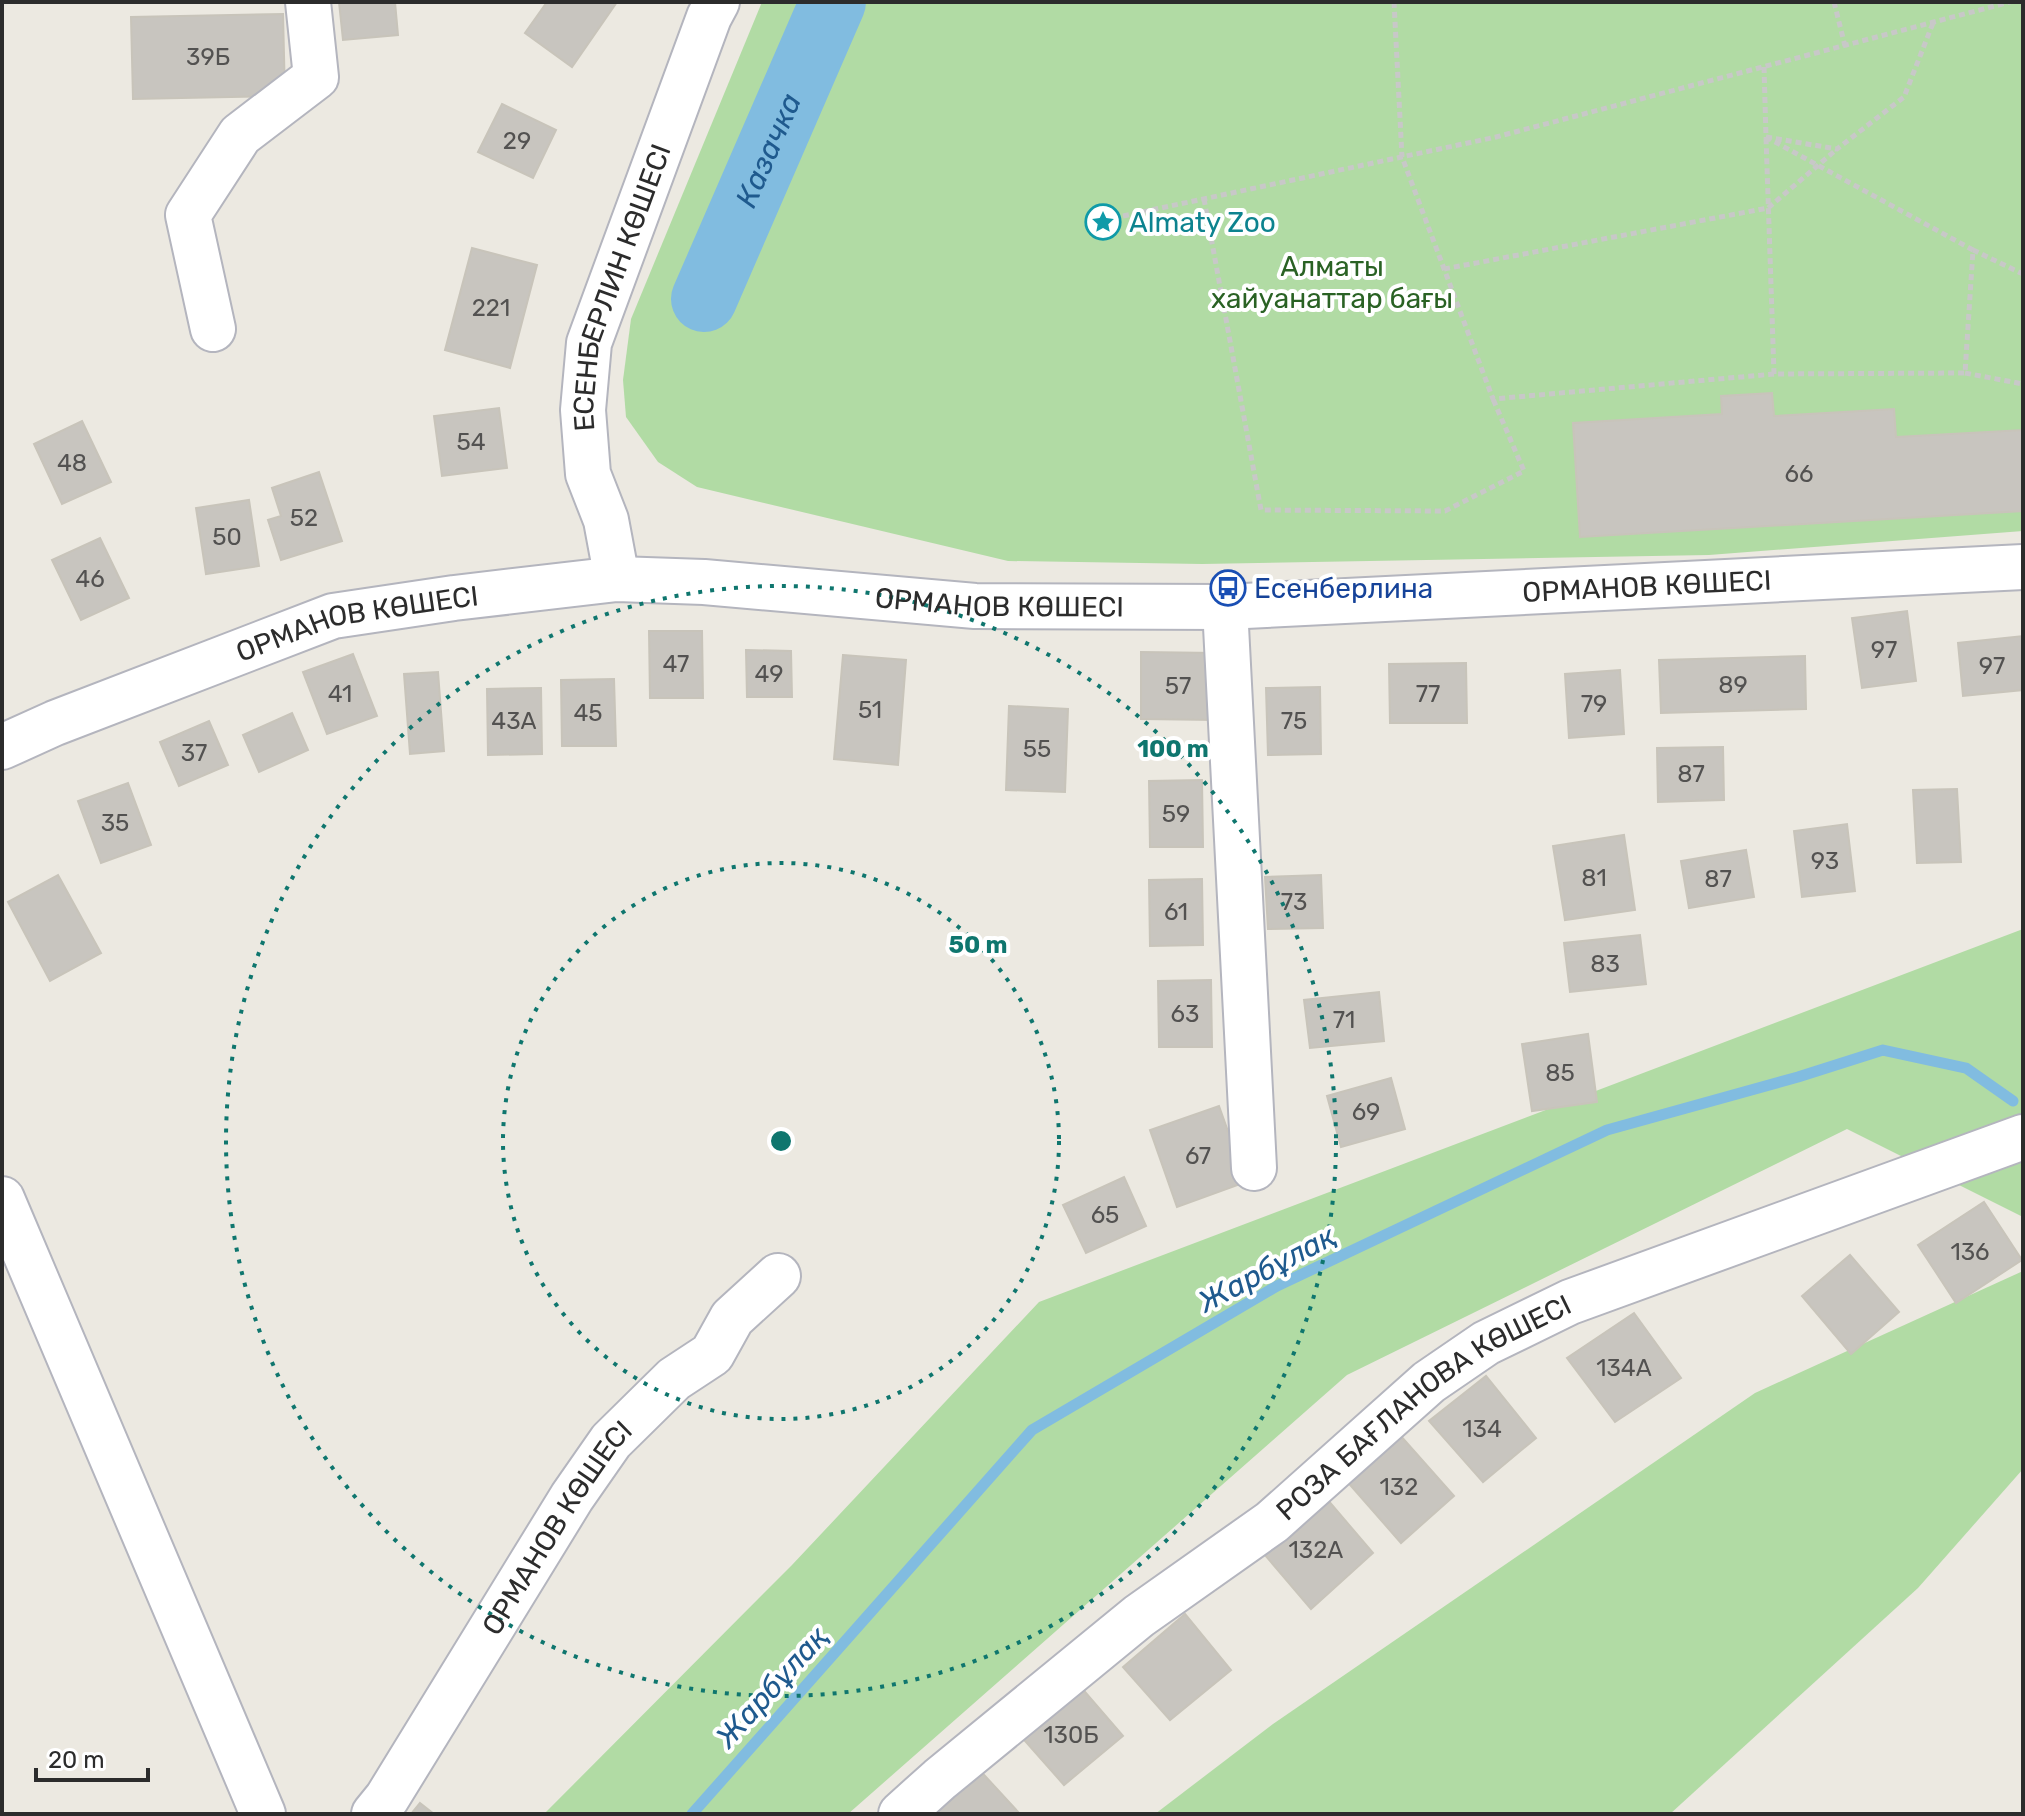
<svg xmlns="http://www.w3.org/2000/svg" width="2025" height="1816" viewBox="0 0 2025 1816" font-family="Rubik,sans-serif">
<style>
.green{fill:#b1dba4}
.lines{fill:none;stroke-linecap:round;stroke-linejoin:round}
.stream{stroke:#81bce0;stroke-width:11}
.river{stroke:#81bce0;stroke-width:66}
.building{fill:#c8c5bf;stroke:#c8c4ba;stroke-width:2}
.minor-casing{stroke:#b4b5be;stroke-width:48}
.path{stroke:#c8c8c8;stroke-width:5;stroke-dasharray:6 4;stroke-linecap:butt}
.minor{stroke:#fff;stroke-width:44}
.ring{fill:none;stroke:#0f766e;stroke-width:4;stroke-dasharray:4 8}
.labels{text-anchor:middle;stroke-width:8;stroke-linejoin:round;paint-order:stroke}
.number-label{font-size:24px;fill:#535251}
.culture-label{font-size:28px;fill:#0d838f;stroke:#fff;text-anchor:start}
.park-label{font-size:28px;fill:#2a6224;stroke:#fff}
.street-label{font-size:28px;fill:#2c2c2c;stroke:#fff}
.transit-label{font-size:28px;fill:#164399;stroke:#fff;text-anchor:start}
.water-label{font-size:30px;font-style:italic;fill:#1f5a8e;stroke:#fff}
.centre{fill:#0f766e;stroke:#fff;stroke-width:4}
.ring-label{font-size:24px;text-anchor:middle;font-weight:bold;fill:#0f766e;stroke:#fff;stroke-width:8;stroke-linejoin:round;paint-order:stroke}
</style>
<rect width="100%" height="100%" fill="#ece9e1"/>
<g class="green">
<polygon points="762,2 2023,2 2023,531 1709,555 1202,564 1008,561 697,487 658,462 626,417 623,380 631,319"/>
<polygon points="2023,929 2023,1217 1847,1129 1347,1375 848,1814 544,1814 792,1565 1039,1302"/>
<polygon points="2023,1271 2023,1469 1918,1588 1670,1814 1155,1814 1273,1724 1755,1393"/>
</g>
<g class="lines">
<polyline class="stream" points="692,1814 1032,1430 1277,1286 1607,1130 1798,1077 1883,1050 1966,1068 2013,1101"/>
<path class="river" id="s1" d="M704 299 833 2"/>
</g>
<g class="building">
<polygon points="339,2 395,2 398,35 343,40"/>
<polygon points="547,2 617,2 572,67 525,33"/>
<polygon points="283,14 285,96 133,99 131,17"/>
<polygon points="502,104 556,130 533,178 478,152"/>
<polygon points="472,248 537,265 510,368 445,350"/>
<polygon points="1772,393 1774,416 1894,409 1896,437 2023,430 2023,511 1580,537 1573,423 1722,414 1721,396"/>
<polygon points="499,408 507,468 442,476 434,416"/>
<polygon points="82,421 111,482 62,504 34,444"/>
<polygon points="319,472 342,541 281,560 268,520 281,516 272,488"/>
<polygon points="249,500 259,566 206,574 196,508"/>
<polygon points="100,538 129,598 81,620 52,560"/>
<polygon points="1907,611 1916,681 1862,688 1852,618"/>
<polygon points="649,631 702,631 703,698 650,698"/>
<polygon points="2023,636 2023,690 1963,696 1958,643"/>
<polygon points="746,650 791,651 792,697 747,697"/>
<polygon points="1141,652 1216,653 1216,720 1141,719"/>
<polygon points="353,654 377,716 327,734 303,672"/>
<polygon points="843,655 906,660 898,765 834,759"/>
<polygon points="1805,656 1806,709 1661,713 1659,660"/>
<polygon points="1466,663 1467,723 1390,723 1389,664"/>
<polygon points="1620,670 1624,734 1569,738 1565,674"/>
<polygon points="438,672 444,751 410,754 404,674"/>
<polygon points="614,679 616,746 562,746 561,680"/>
<polygon points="1320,687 1321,754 1268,755 1266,688"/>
<polygon points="541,688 542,754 488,755 487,689"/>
<polygon points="1009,706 1068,709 1065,792 1006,790"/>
<polygon points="292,713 308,750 259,772 243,735"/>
<polygon points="209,721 228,765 179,786 160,742"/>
<polygon points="1723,747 1724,800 1658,802 1657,748"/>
<polygon points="1202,780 1203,847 1150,847 1149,781"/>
<polygon points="128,783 151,845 101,863 78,801"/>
<polygon points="1957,789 1961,862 1917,863 1913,790"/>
<polygon points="1847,824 1855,891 1802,897 1794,831"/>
<polygon points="1624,835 1635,910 1565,920 1553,846"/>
<polygon points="1746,850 1754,897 1689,908 1681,861"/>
<polygon points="58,875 101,953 50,981 8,902"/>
<polygon points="1321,875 1323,928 1268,929 1265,877"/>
<polygon points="1202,879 1203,945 1150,946 1149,880"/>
<polygon points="1640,935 1646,984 1570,992 1564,943"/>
<polygon points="1211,980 1212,1047 1159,1047 1158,981"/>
<polygon points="1379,992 1384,1041 1310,1048 1304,1000"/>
<polygon points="1588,1034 1597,1102 1532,1111 1522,1044"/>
<polygon points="1391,1078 1405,1129 1341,1147 1327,1096"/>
<polygon points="1219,1106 1246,1182 1177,1207 1150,1130"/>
<polygon points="1124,1177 1146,1226 1086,1253 1063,1205"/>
<polygon points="1984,1202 2022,1260 1956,1303 1918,1245"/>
<polygon points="1850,1255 1899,1312 1851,1354 1802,1296"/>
<polygon points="1634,1313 1681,1378 1615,1422 1567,1358"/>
<polygon points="1486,1376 1536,1438 1483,1482 1429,1421"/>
<polygon points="1399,1434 1454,1496 1401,1543 1345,1479"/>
<polygon points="1321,1492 1373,1553 1311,1609 1259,1548"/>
<polygon points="1185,1614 1231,1670 1170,1720 1123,1667"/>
<polygon points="1079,1685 1123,1736 1064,1785 1019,1734"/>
<polygon points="975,1765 1020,1814 921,1814"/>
<polygon points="420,1803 434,1814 411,1814"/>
</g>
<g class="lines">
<defs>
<g id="minor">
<polyline points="213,329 188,215 240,135 316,77 308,2"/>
<path id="s2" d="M617 579 606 520 588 474 583 410 589 343 709 17 717 2"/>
<polyline points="1225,607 1254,1168"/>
<path id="s3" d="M2 747 55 723 333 616 454 598 617 579 704 582 975 606 1225 607 2023 567"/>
<polyline points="2,1199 263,1814"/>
<path id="s4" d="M374 1814 387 1798 572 1497 611 1441 674 1379 712 1354 732 1318 778 1276"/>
<path id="s5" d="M901 1814 940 1779 1139 1616 1272 1522 1429 1382 1486 1343 1570 1302 2023 1137"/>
</g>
</defs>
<use href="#minor" class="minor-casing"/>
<g class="path">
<polyline points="1394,2 1402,157 1493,399 1774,374"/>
<polyline points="1834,2 1845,46"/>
<polyline points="1764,67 1766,137 1837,149 1904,97 1933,23"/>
<polygon points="1766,137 1973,250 1965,373 1774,374"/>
<polyline points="1204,199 1261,510 1445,511 1524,471 1493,399"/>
<polyline points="1123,216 1496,137 2010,2"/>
<polyline points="1973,250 2023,274"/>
<polyline points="1444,269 1768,208 1837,149"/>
<polyline points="1965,373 2023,384"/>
</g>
<use href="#minor" class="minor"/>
</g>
<g class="ring">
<circle cx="781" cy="1141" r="278"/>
<circle cx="781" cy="1141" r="555"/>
</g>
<defs>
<symbol id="sight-ring" viewBox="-11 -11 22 22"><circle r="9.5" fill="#fff" stroke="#0f9aa8" stroke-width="1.5"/><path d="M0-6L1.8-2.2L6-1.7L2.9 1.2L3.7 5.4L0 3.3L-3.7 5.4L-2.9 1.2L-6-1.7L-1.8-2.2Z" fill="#0f9aa8"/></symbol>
<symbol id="bus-ring" viewBox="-11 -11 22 22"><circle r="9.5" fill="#fff" stroke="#1a4fb4" stroke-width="1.5"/><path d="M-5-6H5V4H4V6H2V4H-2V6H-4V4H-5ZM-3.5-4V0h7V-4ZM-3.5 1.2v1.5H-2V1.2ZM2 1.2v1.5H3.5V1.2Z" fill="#1a4fb4"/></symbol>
</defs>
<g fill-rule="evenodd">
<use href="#sight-ring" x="1083" y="202" width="40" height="40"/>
<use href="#bus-ring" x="1208" y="568" width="40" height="40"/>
</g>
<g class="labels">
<g class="number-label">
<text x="208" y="65">39Б</text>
<text x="517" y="149">29</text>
<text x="491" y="316">221</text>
<text x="471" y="450">54</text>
<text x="72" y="471">48</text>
<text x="1799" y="482">66</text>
<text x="304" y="526">52</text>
<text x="227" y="545">50</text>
<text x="90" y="587">46</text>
<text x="1884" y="658">97</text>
<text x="676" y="672">47</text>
<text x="1992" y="674">97</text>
<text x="769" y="682">49</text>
<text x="1733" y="693">89</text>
<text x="1178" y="694">57</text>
<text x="340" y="702">41</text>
<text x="1428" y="702">77</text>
<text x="1594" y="712">79</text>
<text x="870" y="718">51</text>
<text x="588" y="721">45</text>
<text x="514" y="729">43А</text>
<text x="1294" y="729">75</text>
<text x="1037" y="757">55</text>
<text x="194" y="761">37</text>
<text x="1691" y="782">87</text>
<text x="1176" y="822">59</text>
<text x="115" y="831">35</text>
<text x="1825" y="869">93</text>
<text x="1594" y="886">81</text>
<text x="1718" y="887">87</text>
<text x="1294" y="910">73</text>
<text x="1176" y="920">61</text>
<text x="1605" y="972">83</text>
<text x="1185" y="1022">63</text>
<text x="1344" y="1028">71</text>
<text x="1560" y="1081">85</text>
<text x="1366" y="1120">69</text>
<text x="1198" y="1164">67</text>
<text x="1105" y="1223">65</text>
<text x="1970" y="1260">136</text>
<text x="1624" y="1376">134А</text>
<text x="1482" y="1437">134</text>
<text x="1399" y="1495">132</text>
<text x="1316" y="1558">132А</text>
<text x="1071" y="1743">130Б</text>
</g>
<g class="culture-label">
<text x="1129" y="232">Almaty Zoo</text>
</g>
<g class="park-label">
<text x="1332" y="276">Алматы<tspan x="1332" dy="32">хайуанаттар бағы</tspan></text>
</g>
<g class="street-label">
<text dy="10" stroke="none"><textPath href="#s2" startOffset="302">ЕСЕНБЕРЛИН КӨШЕСІ</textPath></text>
<text dy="10" stroke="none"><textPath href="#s3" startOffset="1674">ОРМАНОВ КӨШЕСІ</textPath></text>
<text dy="10" stroke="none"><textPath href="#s3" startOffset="1026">ОРМАНОВ КӨШЕСІ</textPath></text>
<text dy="10" stroke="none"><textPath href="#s3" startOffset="378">ОРМАНОВ КӨШЕСІ</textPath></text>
<text dy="10" stroke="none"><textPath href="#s5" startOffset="664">РОЗА БАҒЛАНОВА КӨШЕСІ</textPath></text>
<text dy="10" stroke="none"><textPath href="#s4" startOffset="340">ОРМАНОВ КӨШЕСІ</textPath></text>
</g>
<g class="transit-label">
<text x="1254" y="598">Есенберлина</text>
</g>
<g class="water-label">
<text dy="10" stroke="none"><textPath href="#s1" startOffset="162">Казачка</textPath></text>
<text transform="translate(1267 1269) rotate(-28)" y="10">Жарбұлақ</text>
<text transform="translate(772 1687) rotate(-48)" y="10">Жарбұлақ</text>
</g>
</g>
<circle cx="781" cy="1141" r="12" class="centre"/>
<g class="ring-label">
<text x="1173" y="757">100 m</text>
<text x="978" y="953">50 m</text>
</g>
<rect width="2025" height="1816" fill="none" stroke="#2c2c2c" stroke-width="8"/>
<path d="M36 1768v12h112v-12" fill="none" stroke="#2c2c2c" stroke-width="4"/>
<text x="48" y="1768" font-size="24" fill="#2c2c2c" stroke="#ffffff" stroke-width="6" paint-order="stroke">20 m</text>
</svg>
